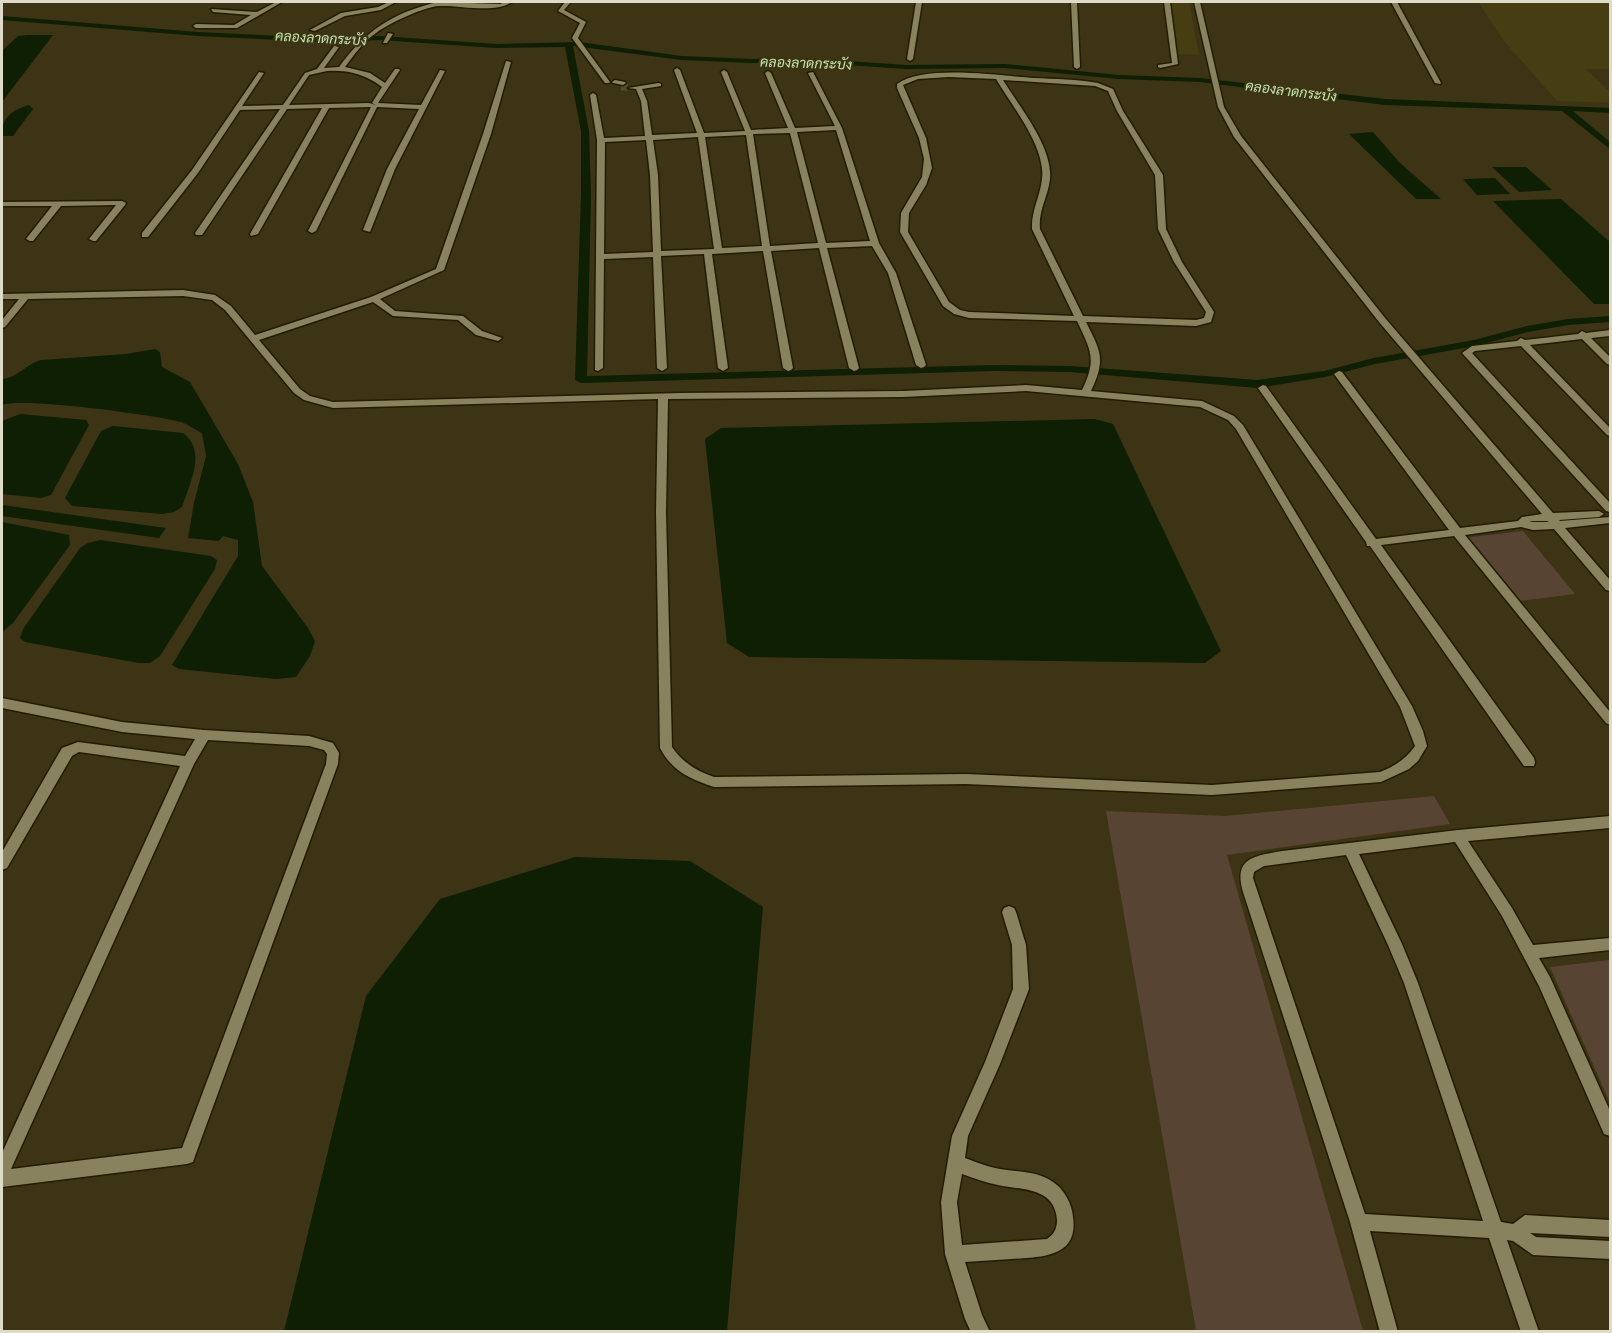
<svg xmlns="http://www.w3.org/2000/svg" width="1612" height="1333" viewBox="0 0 1612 1333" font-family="Rubik,Sarabun,sans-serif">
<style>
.built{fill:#463d13}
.green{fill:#584433}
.water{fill:#0e1f03}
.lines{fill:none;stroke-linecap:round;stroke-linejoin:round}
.canal{fill:#0e1f03;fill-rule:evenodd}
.minor-tunnel{stroke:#544d2f;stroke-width:7;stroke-dasharray:7 3;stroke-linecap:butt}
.minor-casing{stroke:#231c00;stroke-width:3}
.minor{fill:#89825f;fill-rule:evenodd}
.labels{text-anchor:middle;stroke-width:4.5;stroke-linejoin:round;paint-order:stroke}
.far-water-label{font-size:14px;font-style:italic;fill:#c2e6ad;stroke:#3c3414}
</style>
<rect width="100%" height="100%" fill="#3c3414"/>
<g class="built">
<polygon points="1168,2 1189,2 1199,55 1175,54"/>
<polygon points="1478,2 1610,2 1610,69 1586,69 1610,92 1610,103 1557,101 1503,40"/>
</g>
<g class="green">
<polygon points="1523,531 1575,594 1513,602 1463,538"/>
<polygon points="1434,796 1450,824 1227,855 1363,1331 1196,1331 1106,811 1225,816"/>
<polygon points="1610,960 1610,1103 1550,967"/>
</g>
<g class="water">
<polygon points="28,35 53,35 2,102 2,51 18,36"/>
<path d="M29 105 33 109 13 136H2C1 118 12 110 29 105Z"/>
<polygon points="1373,132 1399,162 1441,199 1416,199 1349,134"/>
<polygon points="1492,167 1526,167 1552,190 1519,192"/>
<polygon points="1495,178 1510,194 1477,195 1463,179"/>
<polygon points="1561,199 1610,242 1610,304 1594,304 1493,201"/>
<path d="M155 349 160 352 162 367 190 382 238 464 253 502 262 566 308 628 315 641 310 656 296 677 276 679 179 669 172 665 238 556V540L223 536 219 541 188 538 194 503 206 456 202 433C195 430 188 424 181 422 155 415 22 397 2 405V379C16 379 26 364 41 360L126 354Z"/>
<polygon points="20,414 86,420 89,425 51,495 41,498 2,494 2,421"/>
<polygon points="1095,419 1113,424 1221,651 1205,663 749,657 727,643 705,439 721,428"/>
<path d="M113 426 183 433C207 450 190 483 182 507L174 512 162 514 72 506 65 498 101 431Z"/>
<polygon points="2,505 166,528 159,538 2,516"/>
<polygon points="2,522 69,535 70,545 13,623 2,632"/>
<polygon points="100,540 211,556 217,560 215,569 160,656 150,663 139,663 25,642 20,638 23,629 80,548 88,543"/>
<polygon points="575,857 690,861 763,907 727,1331 284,1331 366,996 440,899"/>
</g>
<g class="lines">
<polygon class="canal" points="2,16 198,32 324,38 380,36 496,44 579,42 682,56 752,59 803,58 906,65 1005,64 1119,75 1200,78 1385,99 1610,108 1610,113 1573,111 1610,142 1610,149 1562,111 1385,105 1200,82 1119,79 1005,68 906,69 803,62 752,63 682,60 573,46 589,131 591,195 587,376 994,365 1070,366 1258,380 1324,371 1374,358 1474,340 1527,326 1568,319 1610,316 1610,322 1568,325 1528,332 1475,346 1375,364 1325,377 1258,388 1070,372 994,371 581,383 575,380 581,195 581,131 565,47 496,48 380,40 324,42 198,36 2,20"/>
<polyline class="minor-tunnel" points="621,87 628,87"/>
<defs>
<g id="minor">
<polygon points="276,2 282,2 237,28 196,28 193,26 196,24 234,25 251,15 213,12 211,9 257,12"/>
<polygon points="389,2 396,2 381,10 345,16 315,31 310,30 341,13 378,7"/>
<path d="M438 2 500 4 505 2H512C495 14 460 5 439 6 424 7 389 23 376 33 363 42 354 55 345 67L370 73 385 83 395 69H399L400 70 378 103 421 105 440 70 445 71 395 169 370 232 363 230 387 169 419 109 377 107 316 231 312 233 308 231 371 107 329 108 258 234 251 236 250 234 322 108 287 109 202 235H196L195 233 280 109 240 110 198 173 148 237H142V233L192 170 259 72 264 73 242 106 283 105 305 73 317 69 334 46 339 47 324 68 339 67C365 31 394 12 438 2ZM327 71C348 70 365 74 382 87L372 103 376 105 369 103 289 105 309 75Z"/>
<polygon points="565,2 571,2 564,10 586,22 578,38 610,82 609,83 605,83 572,38 580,23 558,11"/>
<polygon points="916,2 922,2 913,59 910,61 907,59"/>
<polygon points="1071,2 1077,2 1080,67 1077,69 1074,67"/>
<polygon points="1164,2 1170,2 1178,64 1160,68 1158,67 1158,65 1172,63"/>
<path d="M1194 2H1200L1224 107 1241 136 1385 318 1553 513 1599 511 1604 514 1599 517 1559 520 1560 521 1610 517V523L1565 528 1610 580V591L1606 590 1554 529 1533 530 1521 527 1465 535 1610 712V725L1606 723 1454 536 1381 545 1534 758 1535 762 1534 766H1524L1370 546H1367L1366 542 1258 388 1263 385 1266 386 1376 539 1449 530 1334 374 1339 371 1342 372 1460 528 1518 521 1522 517 1542 514 1379 322 1234 137 1218 107ZM1533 521H1547L1549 522H1529Z"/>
<polygon points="1391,2 1397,2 1441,83 1440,84 1435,83"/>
<polygon points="388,33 393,34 387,43 383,43"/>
<path d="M506 61 511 62 491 134 444 270 380 299 395 311 463 316 482 331 502 338 498 341 476 335 458 320 393 316 373 302 259 340 300 389 310 396 333 402 681 393 903 391 1026 385 1082 390C1097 359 1091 351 1077 321L969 318 954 314 943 306 900 232 901 213 922 177 924 159 919 138 897 88V84C924 64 1000 76 1034 78 1055 79 1077 79 1098 83L1113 89 1123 111 1163 175 1166 229 1182 262 1214 312 1211 322 1196 326 1086 322C1101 352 1106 359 1091 391L1202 401 1234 416 1243 425 1412 706 1423 731 1427 746 1418 761 1409 769 1381 782 1212 795 966 784 714 787C690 779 672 771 660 748L656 513 658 399 333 408 304 400 294 393 225 310 212 300 183 296 28 299 5 327 2 328V320L19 299H2V294L183 290 215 295 231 306 255 335 371 297 436 269 483 134ZM949 77 996 79C1012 106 1046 147 1042 179 1040 197 1031 211 1032 229L1074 316 969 312 960 310 949 302 908 232 909 213 926 185 932 168 926 138 903 85 918 79ZM1003 80 1095 86 1108 91 1117 111 1155 175 1158 229 1174 262 1206 312 1204 318 1196 320 1083 316 1040 229C1038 211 1048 197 1050 179 1053 147 1019 106 1003 80ZM1026 391 1200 407 1228 420 1236 429 1400 707 1415 746C1406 759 1395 766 1380 772L1212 785 966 774 714 777C697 771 683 763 672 747L666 513 668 399 903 397Z"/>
<path d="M677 68 680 70 704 133 745 131 721 72 724 70 727 72 751 130 788 128 765 73 768 71 771 73 795 128 835 126 808 73 813 72 842 128 879 243 896 273 926 365 924 367 921 368 916 365 888 273 872 246 827 248 859 368 857 370 854 371 849 368 819 248 771 251 793 368 791 370 788 371 783 368 763 251 712 254 728 368 723 371 718 368 704 254 661 256 667 368 662 371 657 368 653 257 604 259 603 368 598 371 595 370 597 140 590 95 593 93 596 95 604 138 645 136 641 101 636 89 628 88 659 83 661 84V86L642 89 647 101 652 135 697 133 674 70ZM836 130 870 241 826 243 797 132ZM790 133 818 243 770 246 753 134ZM746 135 762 246 722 248 705 137ZM698 137 714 249 661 251 658 175 653 140ZM646 140 650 175 653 252 604 254 605 142Z"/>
<polygon points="615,80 625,82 626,83 623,85 613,83 612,82"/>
<polygon points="122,201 126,203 125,205 96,241 93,241 89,239 116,205 61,206 33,241 30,241 26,239 52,206 2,206 2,202"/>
<polygon points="1610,330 1610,336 1591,338 1610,357 1610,365 1607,364 1582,339 1530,345 1610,428 1610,436 1607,435 1521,346 1475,351 1472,353 1610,503 1610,512 1606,511 1462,353 1472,346 1517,341 1521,338 1525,340 1578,334 1582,331 1586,333"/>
<path d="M2 698 122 722 204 730 309 736 333 743 339 753 338 764 195 1156 193 1162 187 1164 2 1187V1153L180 766 79 752 72 756 7 868 2 870V852L62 748 78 742 185 756 195 739 122 732 2 708ZM208 740 309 746 324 750 327 754 326 764 182 1148 11 1169 194 764Z"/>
<path d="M1610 816V828L1468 841 1512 908 1533 945 1610 938V950L1539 958 1550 977 1610 1111V1136L1604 1134 1539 986 1502 916 1455 842 1359 854 1402 944 1418 983 1501 1222 1513 1224 1525 1215 1610 1220V1237L1530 1233 1536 1237 1610 1241V1259L1533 1255 1513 1241 1507 1240 1539 1332H1521L1489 1238 1370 1231 1398 1332H1380L1350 1222 1243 892C1233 858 1254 856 1282 851L1458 830ZM1346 855 1388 945 1404 983 1483 1221 1365 1214 1253 878 1254 872 1264 866Z"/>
<path d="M1009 906 1014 908 1016 912 1026 945 1029 989 1000 1064 968 1136 965 1158C976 1162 988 1167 1000 1169 1018 1172 1038 1171 1053 1182 1064 1189 1072 1204 1073 1217 1079 1258 1040 1257 1011 1259 996 1260 981 1261 965 1262L982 1315 990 1332H971L965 1319 945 1254 941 1202 952 1136 985 1062 1013 989 1012 945 1002 912 1004 908ZM962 1174C974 1178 986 1183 998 1185 1021 1190 1055 1187 1057 1220 1057 1229 1054 1234 1047 1239L962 1245 957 1202Z"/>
</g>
</defs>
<use href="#minor" class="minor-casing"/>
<use href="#minor" class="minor"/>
</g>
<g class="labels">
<g class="far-water-label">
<text transform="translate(321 38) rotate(3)" y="5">คลองลาดกระบัง</text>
<text transform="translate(806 63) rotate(2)" y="5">คลองลาดกระบัง</text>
<text transform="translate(1291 91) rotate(7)" y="5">คลองลาดกระบัง</text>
</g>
</g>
<rect width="1612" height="1333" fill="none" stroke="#dfdbc9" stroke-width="6"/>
</svg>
